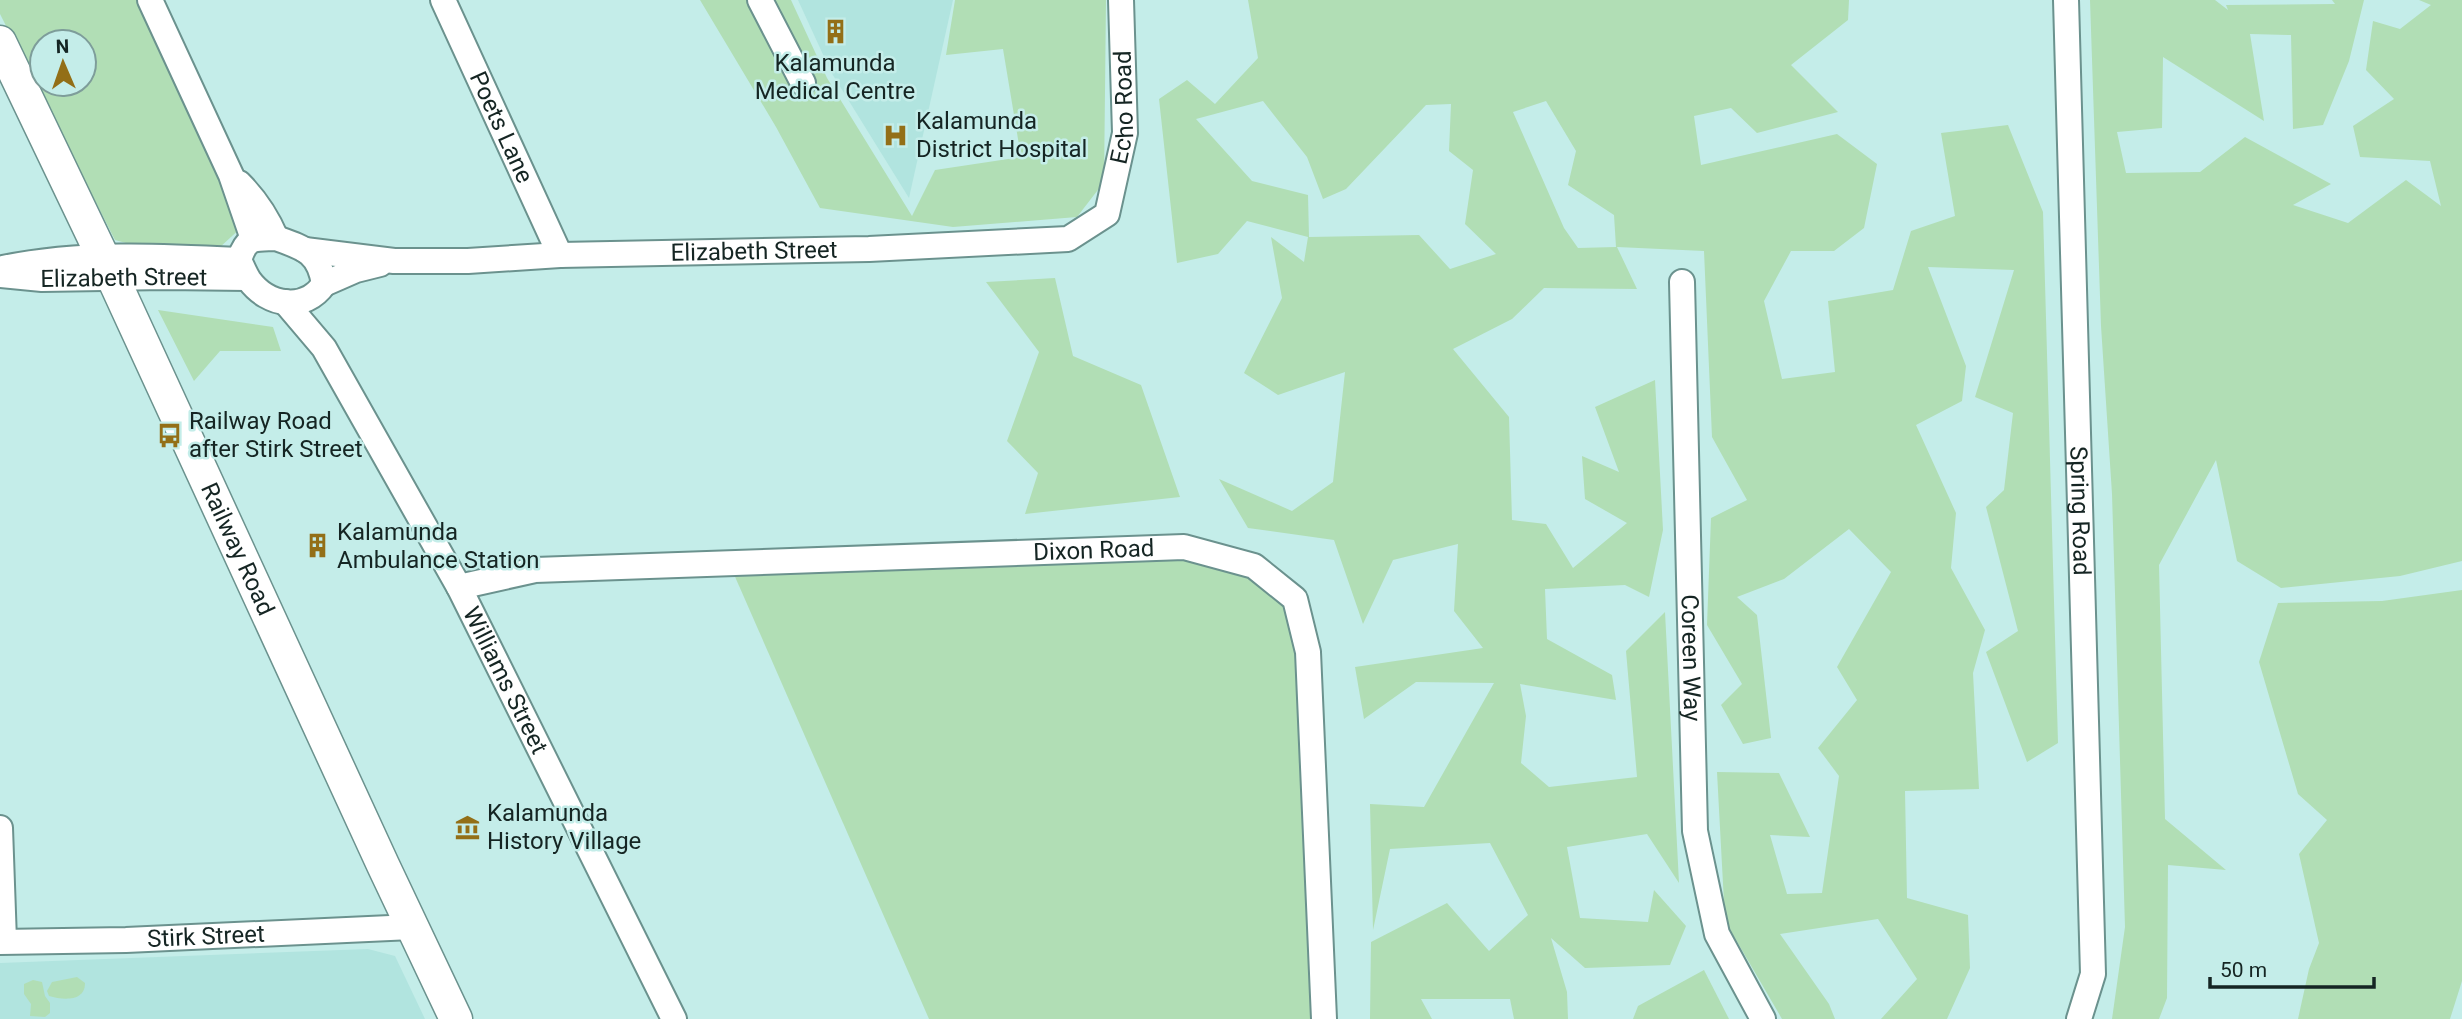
<svg xmlns="http://www.w3.org/2000/svg" width="2462" height="1019" viewBox="0 0 2462 1019" font-family="Roboto,sans-serif">
<style>
.built{fill:#b1e4df}
.green{fill:#b1deb5;fill-rule:evenodd}
.lines{fill:none;stroke-linecap:round;stroke-linejoin:round}
.minor-casing{stroke:#6b928e;stroke-width:28}
.tertiary-casing{stroke:#6b928e;stroke-width:35}
.minor{stroke:#fff;stroke-width:24}
.tertiary{stroke:#fff;stroke-width:32}
.labels{text-anchor:middle;stroke-width:5;stroke-linejoin:round;paint-order:stroke}
.poi-label{font-size:24px;fill:#152523;stroke:#c4ede9;text-anchor:start}
.street-label{font-size:24px;fill:#152523;stroke:#c4ede9}
</style>
<rect width="100%" height="100%" fill="#c4ede9"/>
<g class="built">
<polygon points="798,0 953,0 909,198 831,72"/>
<polygon points="368,949 395,956 425,1019 0,1019 0,963"/>
</g>
<g class="green">
<path d="M0 0H136L243 226 219 248 137 246 115 240 0 14ZM42 42H84V84H42Z"/>
<polygon points="700,0 791,0 827,78 912,216 935,170 1021,157 1003,49 946,55 955,0 1106,0 1104,182 1077,217 953,227 820,208 776,127"/>
<path d="M1248 0H1849L1848 20 1791 65 1838 112 1757 133 1731 108 1694 116 1701 165 1837 134 1877 164 1864 228 1834 251H1791L1764 301 1782 379 1835 372 1828 301 1893 290 1911 231 1955 216 1941 133 2008 125 2043 212 2058 743 2027 762 1986 652 2018 631 1986 507 2004 490 2013 413 1975 397 2014 270 1928 267 1966 366 1962 401 1916 425 1956 513 1951 568 1985 630 1973 673 1979 789 1905 791 1907 898 1968 915 1970 968 1947 1019H1881L1917 979 1878 919 1780 934 1829 1004 1835 1019H1782L1725 921 1717 772 1779 773 1810 837 1770 835 1787 894 1822 893 1839 776 1818 748 1857 700 1837 667 1891 572 1849 529 1784 579 1737 597 1757 615 1771 738 1743 744 1721 705 1742 684 1707 625 1711 518 1747 500 1712 437 1704 251 1617 247 1637 289 1544 288 1512 319 1453 349 1509 417 1512 520 1546 524 1573 568 1627 523 1585 499 1582 456 1619 472 1595 407 1655 380 1663 530 1649 597 1625 585 1545 589 1547 639 1612 675 1616 700 1520 684 1526 716 1521 763 1549 787 1637 777 1626 651 1665 612 1679 883 1647 834 1567 847 1580 918 1648 922 1654 890 1686 926 1670 965 1585 968 1551 938 1567 992 1568 1019H1514L1510 999H1421L1432 1019H1370L1371 942 1447 903 1489 951 1528 915 1490 843 1390 849 1373 930 1370 804 1424 807 1494 683 1416 682 1364 719 1355 667 1483 648 1454 611 1458 544 1393 560 1363 624 1334 540 1248 528 1219 479 1292 511 1333 482 1345 372 1278 395 1244 373 1282 298 1271 237 1304 262 1308 237 1247 221 1218 254 1177 263 1159 99 1187 80 1215 104 1258 58ZM1263 101 1307 157 1323 199 1346 189 1426 105 1451 104 1449 151 1473 170 1465 224 1496 254 1450 269 1419 235 1309 237 1308 195 1252 181 1196 119ZM1546 101 1576 151 1568 185 1614 215 1616 247 1578 248 1564 228 1513 112Z"/>
<polygon points="2090,0 2215,0 2228,10 2226,5 2335,4 2332,0 2364,0 2349,61 2323,125 2293,129 2291,35 2250,34 2264,121 2163,57 2162,128 2117,132 2126,173 2200,172 2245,137 2331,184 2293,205 2348,223 2406,180 2441,206 2430,161 2360,157 2353,126 2394,99 2366,70 2373,21 2400,29 2431,5 2419,0 2462,0 2462,561 2400,576 2281,588 2237,561 2216,460 2159,565 2165,819 2226,870 2168,865 2167,998 2159,1019 2112,1019 2125,927 2112,494 2101,326"/>
<polygon points="1055,278 1073,356 1141,385 1180,497 1025,514 1038,473 1007,441 1039,352 986,282"/>
<polygon points="158,310 273,327 281,351 220,351 194,381"/>
<polygon points="1184,547 1254,566 1295,599 1318,1019 929,1019 729,563"/>
<polygon points="2462,590 2462,981 2450,1019 2298,1019 2309,969 2319,943 2299,854 2327,820 2298,794 2259,662 2278,603 2382,601"/>
<polygon points="1704,970 1729,1019 1633,1019 1638,1006"/>
<path d="M77 977 85 983C85 1002 63 1000 49 996L47 991 52 982Z"/>
<polygon points="33,980 42,982 45,996 50,1003 50,1013 45,1017 30,1016 31,1004 24,994 24,984"/>
</g>
<g class="lines">
<defs>
<g id="minor">
<polyline points="150,0 231,175 253,239"/>
<path id="s1" d="M443 0 560 255"/>
<polyline points="760,0 803,83"/>
<path id="s2" d="M2066 0 2093 974 2079 1019"/>
<path d="M239 183C255 199 267 217 276 238"/>
<path d="M276 238C304 248 319 252 324 284 305 312 268 306 249 280 245 274 242 266 239 260 247 236 253 239 276 238Z"/>
<path id="s3" d="M305 250 394 261H468L560 255 869 249 1068 239 1107 214 1125 133 1121 0"/>
<path d="M3 268C81 252 160 256 239 260"/>
<path id="s4" d="M0 275 42 279 165 277 247 278"/>
<path id="s5" d="M1682 282 1695 831 1717 934 1763 1019"/>
<polyline points="324,284 356,270 380,264"/>
<path id="s6" d="M285 302 324 348 459 587 674 1019"/>
<path id="s7" d="M459 587 535 570 1184 547 1254 566 1295 599 1308 652 1324 1019"/>
<polyline points="0,828 4,941"/>
<path id="s8" d="M0 942 126 940 412 927"/>
</g>
<g id="tertiary">
<path id="s9" d="M0 42 113 278 383 865 456 1019"/>
</g>
</defs>
<use href="#minor" class="minor-casing"/>
<use href="#tertiary" class="tertiary-casing"/>
<use href="#minor" class="minor"/>
<use href="#tertiary" class="tertiary"/>
</g>
<defs>
<symbol id="building-bare" viewBox="-9 -9 18 18"><path d="M-4-6H4V6H1V3H-1V6H-4ZM-2.5-4.3h1.7v1.8h-1.7ZM.8-4.3h1.7v1.8H.8ZM-2.5-1h1.7V.8h-1.7ZM.8-1h1.7V.8H.8Z" fill="#936f17" stroke="#c4ede9" stroke-width="2.5" paint-order="stroke"/></symbol>
<symbol id="hospital-bare" viewBox="-9 -9 18 18"><path d="M-5-5h3v3.5h4V-5h3V5h-3V1.5h-4V5h-3Z" fill="#936f17" stroke="#c4ede9" stroke-width="2.5" paint-order="stroke"/></symbol>
<symbol id="bus-bare" viewBox="-9 -9 18 18"><path d="M-5-6H5V4H4V6H2V4H-2V6H-4V4H-5ZM-3.5-4V0h7V-4ZM-3.5 1.2v1.5H-2V1.2ZM2 1.2v1.5H3.5V1.2Z" fill="#936f17" stroke="#c4ede9" stroke-width="2.5" paint-order="stroke"/></symbol>
<symbol id="museum-bare" viewBox="-9 -9 18 18"><path d="M0-6L6-3V-2H-6V-3ZM-5-1h2V3h-2ZM-1-1h2V3h-2ZM3-1h2V3H3ZM-6 4H6V6H-6Z" fill="#936f17" stroke="#c4ede9" stroke-width="2.5" paint-order="stroke"/></symbol>
</defs>
<g fill-rule="evenodd">
<use href="#building-bare" x="818" y="14" width="35" height="35"/>
<use href="#hospital-bare" x="878" y="118" width="35" height="35"/>
<use href="#bus-bare" x="152" y="418" width="35" height="35"/>
<use href="#building-bare" x="300" y="528" width="35" height="35"/>
<use href="#museum-bare" x="450" y="810" width="35" height="35"/>
</g>
<g class="labels">
<g class="poi-label">
<text x="835" y="71" text-anchor="middle">Kalamunda<tspan x="835" dy="28">Medical Centre</tspan></text>
<text x="916" y="129">Kalamunda<tspan x="916" dy="28">District Hospital</tspan></text>
<text x="189" y="429">Railway Road<tspan x="189" dy="28">after Stirk Street</tspan></text>
<text x="337" y="540">Kalamunda<tspan x="337" dy="28">Ambulance Station</tspan></text>
<text x="487" y="821">Kalamunda<tspan x="487" dy="28">History Village</tspan></text>
</g>
<g class="street-label">
<text dy="8" stroke="none"><textPath href="#s3" startOffset="919">Echo Road</textPath></text>
<text dy="8" stroke="none"><textPath href="#s1" startOffset="140">Poets Lane</textPath></text>
<text dy="8" stroke="none"><textPath href="#s3" startOffset="450">Elizabeth Street</textPath></text>
<text dy="8" stroke="none"><textPath href="#s4" startOffset="124">Elizabeth Street</textPath></text>
<text dy="8" stroke="none"><textPath href="#s2" startOffset="511">Spring Road</textPath></text>
<text dy="8" stroke="none"><textPath href="#s9" startOffset="560">Railway Road</textPath></text>
<text dy="8" stroke="none"><textPath href="#s7" startOffset="637">Dixon Road</textPath></text>
<text dy="8" stroke="none"><textPath href="#s5" startOffset="376">Coreen Way</textPath></text>
<text dy="8" stroke="none"><textPath href="#s6" startOffset="439">Williams Street</textPath></text>
<text dy="8" stroke="none"><textPath href="#s8" startOffset="206">Stirk Street</textPath></text>
</g>
</g>
<g transform="translate(63 63) rotate(358)"><circle r="33" fill="#c4ede9" stroke="#7e9d9a" stroke-width="2"/>
<path d="M0-5L12 26L0 18L-12 26Z" fill="#936f17"/>
<text y="-10" font-size="19" font-weight="bold" text-anchor="middle" fill="#152523">N</text>
</g>
<path d="M2210 977v10h164v-10" fill="none" stroke="#152523" stroke-width="3.5"/>
<text x="2220" y="977" font-size="21" fill="#152523" stroke="#c4ede9" stroke-width="5" paint-order="stroke">50 m</text>
</svg>
